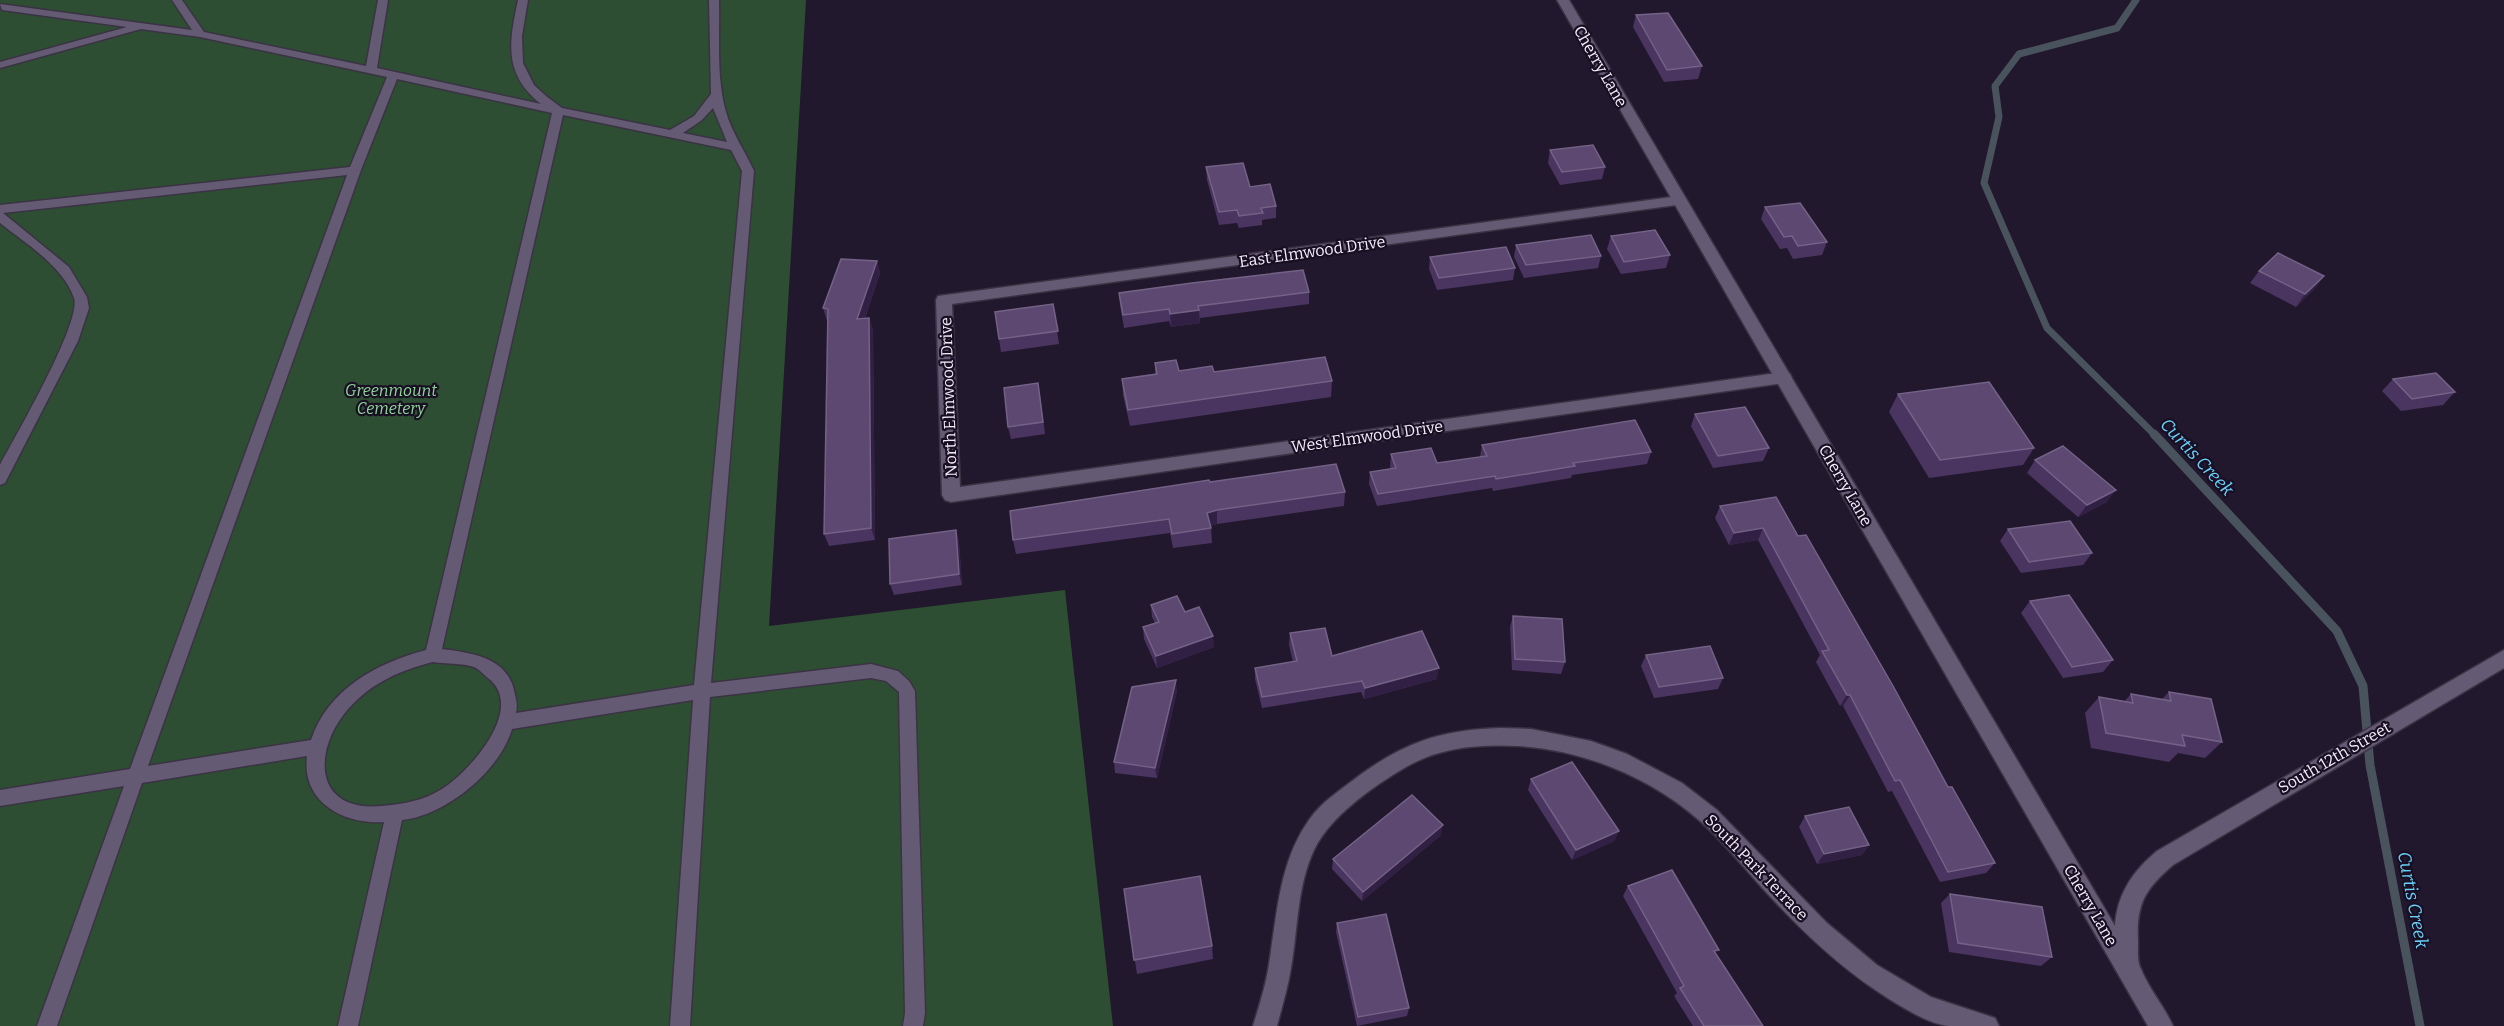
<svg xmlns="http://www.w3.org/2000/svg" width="2504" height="1026" viewBox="0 0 2504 1026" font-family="Bitter,serif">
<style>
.green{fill:#2e4e33}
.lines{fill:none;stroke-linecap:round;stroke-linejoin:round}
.stream-far1{stroke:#49535e;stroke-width:7}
.stream{stroke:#49535e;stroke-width:9}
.service-casing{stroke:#3a3343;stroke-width:3}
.minor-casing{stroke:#3a3343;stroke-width:3}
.tertiary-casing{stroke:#3a3343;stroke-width:3}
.service{fill:#655a73;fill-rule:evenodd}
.minor{fill:#655a73;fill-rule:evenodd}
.tertiary{fill:#655a73;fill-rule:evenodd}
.wall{fill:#4a3460}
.shaded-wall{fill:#322044}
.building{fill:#5c4871;stroke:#746286;stroke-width:1.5}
.labels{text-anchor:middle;stroke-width:4.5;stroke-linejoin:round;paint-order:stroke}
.street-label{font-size:16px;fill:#f4edfc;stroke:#190f23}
.park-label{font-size:16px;font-style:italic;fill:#8dd597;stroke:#190f23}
.water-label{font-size:18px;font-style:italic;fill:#69d0fb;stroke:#190f23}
</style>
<rect width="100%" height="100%" fill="#22182d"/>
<polygon class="green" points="0,0 806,0 769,626 1065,590 1113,1026 0,1026"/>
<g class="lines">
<polyline class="stream-far1" points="2136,0 2117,28 2019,54 1995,86 1999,117 1984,183 2047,328 2156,436"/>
<polyline class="stream" points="2154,434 2337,631 2363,686 2370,765 2420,1026"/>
<defs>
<path id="service" d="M172 0H182L204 32 366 66 378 0H388L377 68 541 104C503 74 509 42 518 0H528L522 36 523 63 534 85 546 96 562 108 670 130 694 116 711 94 709 0H719C720 37 716 76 726 112 732 133 745 151 754 171L711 683 871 664 898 671 909 681 915 691 925 1013 923 1026H903L905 1013 899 692 886 681 871 678 710 697 690 1026H670L693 700 512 729C500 771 445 816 402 820L358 1026H338L384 822C344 825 301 802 307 756L142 783 57 1026H37L124 786 0 806V790L130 769 347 175 3 213 69 267 87 297 89 308 78 341 7 479 5 483 0 485V465C15 437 82 322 74 298 63 266 25 243 0 223V205L350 167 387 77 200 37 141 29 0 68V62L127 27 2 10 0 4 192 30ZM397 79 552 113 426 650C377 663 328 689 311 740L148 766 361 170ZM713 108 727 142 683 133 702 120ZM563 115 731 150 742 171 694 685 516 713C518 705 516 699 514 690 506 657 472 653 442 649ZM433 662C446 664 462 663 474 667 479 669 484 675 488 678 527 708 469 772 442 789 423 801 403 804 381 806 311 812 313 747 350 707 373 682 401 670 433 662Z"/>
<g id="minor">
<polygon points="1679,196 1686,201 1684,204 952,304 960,487 1784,372 1790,374 1792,378 1790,382 951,502 945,500 942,495 936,300 938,296"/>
<path d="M1500 728 1531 729 1591 741 1627 754 1682 783 1717 810 1827 923 1877 965 1931 997 1995 1018 1999 1026C1982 1026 1965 1026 1949 1026 1927 1024 1895 1003 1877 991 1835 963 1799 928 1765 891 1744 868 1724 842 1700 821 1650 777 1584 750 1518 746 1479 744 1440 747 1406 767 1375 785 1330 816 1314 850 1297 886 1298 929 1291 968 1288 987 1282 1007 1277 1026H1253C1259 1006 1266 985 1269 964 1277 915 1279 862 1309 820 1322 801 1342 789 1360 775 1407 741 1443 730 1500 728Z"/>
</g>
<path id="tertiary" d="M1557 0H1569L2115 926C2117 894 2133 871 2157 851L2504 650V668L2173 865C2145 889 2136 904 2138 941 2138 950 2137 962 2141 969 2149 989 2164 1006 2173 1026H2148Z"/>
</defs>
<use href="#service" class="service-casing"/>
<use href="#minor" class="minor-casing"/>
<use href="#tertiary" class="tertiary-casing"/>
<use href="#service" class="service"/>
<use href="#minor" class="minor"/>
<use href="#tertiary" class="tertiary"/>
</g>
<g class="wall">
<polygon points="1636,15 1702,66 1698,79 1664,82 1633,27"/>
<polygon points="1550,150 1605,167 1602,179 1560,185 1548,163"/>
<polygon points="1206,167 1250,187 1276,206 1276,218 1262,220 1262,225 1239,228 1237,223 1219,225 1207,180"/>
<polygon points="1765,207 1827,242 1822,255 1793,259 1787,248 1780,249 1761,219"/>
<polygon points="1611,236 1670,255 1666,268 1621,274 1607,249"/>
<polygon points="1516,245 1601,256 1598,268 1524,278 1514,257"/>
<polygon points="1430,257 1515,268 1513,280 1437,290 1429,269"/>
<polygon points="877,261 880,273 865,318 869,318 873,330 875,540 829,546 824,534 828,321 827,321 823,308"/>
<polygon points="2259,271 2324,276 2314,289 2296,307 2250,283"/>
<polygon points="1309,292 1309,304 1200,318 1200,323 1171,327 1169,321 1124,328 1120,305 1119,293"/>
<polygon points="1053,304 1059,344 1001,352 999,339"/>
<polygon points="1155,363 1179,371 1214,372 1332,381 1331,397 1130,426 1123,395 1122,379 1155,374"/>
<polygon points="2393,379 2455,392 2443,405 2401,411 2382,391"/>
<polygon points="1898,394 2034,448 2023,465 1929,478 1889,412"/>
<polygon points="1040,395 1045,434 1011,439 1008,427"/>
<polygon points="1695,414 1769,448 1763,461 1713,468 1691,426"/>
<polygon points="1482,445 1651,452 1647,464 1572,475 1571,478 1493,491 1492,488 1377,506 1369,484 1370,472 1391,469 1390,467 1391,454 1437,463 1480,457"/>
<polygon points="2035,460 2107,502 2078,517 2027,473"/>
<polygon points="1345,492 1344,506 1217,524 1211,526 1212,543 1173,548 1170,533 1016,554 1013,540"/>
<polygon points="1720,506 1798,536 1948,787 1995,863 1986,873 1940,882 1892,791 1888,792 1843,706 1840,706 1816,662 1820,655 1758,540 1729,545 1715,518"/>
<polygon points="2008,529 2092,553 2083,565 2021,573 2000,541"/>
<polygon points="956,530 959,542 962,585 894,595 890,584"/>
<polygon points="2030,601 2113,660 2103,672 2063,678 2021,613"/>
<polygon points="1151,605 1185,612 1214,647 1157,668 1144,639 1143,627 1155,623 1152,617"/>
<polygon points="1513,616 1565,662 1561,674 1512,670 1510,627"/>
<polygon points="1290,633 1332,656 1437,679 1364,699 1361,692 1262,708 1255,679 1255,668 1293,662 1289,645"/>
<polygon points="1646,655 1723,678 1718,689 1654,698 1641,666"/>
<polygon points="1177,691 1157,778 1115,773 1114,762"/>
<polygon points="2169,692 2222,742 2205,758 2178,753 2169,762 2091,748 2085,713 2099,697 2124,702 2131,694 2162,699"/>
<polygon points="1531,779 1619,831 1614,841 1572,860 1528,790"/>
<polygon points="1805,816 1869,845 1862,855 1817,864 1799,827"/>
<polygon points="1441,835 1362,901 1332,869 1333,859"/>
<polygon points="1628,886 1716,954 1763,1026 1693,1026 1674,996 1677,993 1623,896"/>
<polygon points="1124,889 1212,946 1213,959 1137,974"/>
<polygon points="1950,894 2052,957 2041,966 1949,952 1941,903"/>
<polygon points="1337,923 1409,1008 1407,1016 1357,1026 1336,932"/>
</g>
<g class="shaded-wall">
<polygon points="877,261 880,273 860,332 857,319"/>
<polygon points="2324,276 2314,289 2296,307 2305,294"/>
<polygon points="1199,310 1200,323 1171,327 1170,314"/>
<polygon points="869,318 873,330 875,540 871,528"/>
<polygon points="2116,490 2107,502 2078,517 2087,505"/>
<polygon points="1217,510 1217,524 1208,527 1207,513"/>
<polygon points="1763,528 1758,540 1729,545 1734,533"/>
<polygon points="956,530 959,542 962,585 959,574"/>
<polygon points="1213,636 1214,647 1157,668 1156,656"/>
<polygon points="1439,668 1437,679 1364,699 1365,688"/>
<polygon points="1176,680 1177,691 1157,778 1155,768"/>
<polygon points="1847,695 1850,695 1843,706 1840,706"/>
<polygon points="1443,825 1441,835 1362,901 1363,892"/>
<polygon points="1619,831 1614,841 1572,860 1576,850"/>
<polygon points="1869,845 1862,855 1817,864 1824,854"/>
</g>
<g class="building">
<polygon points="1668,13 1702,66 1667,70 1636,15"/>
<polygon points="1593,145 1605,167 1562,172 1550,150"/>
<polygon points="1243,163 1250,187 1270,184 1276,206 1261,208 1263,213 1239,216 1237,210 1219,212 1206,167"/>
<polygon points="1800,203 1827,242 1798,246 1792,236 1784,237 1765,207"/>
<polygon points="1655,230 1670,255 1624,262 1611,236"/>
<polygon points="1591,235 1601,256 1526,265 1516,245"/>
<polygon points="1506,247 1515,268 1439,278 1430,257"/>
<polygon points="2278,253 2324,276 2305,294 2259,271"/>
<polygon points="841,259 877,261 857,319 869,318 871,528 824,534 828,309 823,308"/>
<polygon points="1303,270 1309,292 1198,306 1199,310 1170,314 1169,309 1123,315 1119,293 1192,283"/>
<polygon points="1053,304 1058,331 999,339 995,312"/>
<polygon points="1325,357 1332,381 1128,410 1122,379 1157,374 1155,363 1176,360 1179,371 1212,366 1214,372"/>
<polygon points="2436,373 2455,392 2412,399 2393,379"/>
<polygon points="1989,382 2034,448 1940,460 1898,394"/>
<polygon points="1038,383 1043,422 1008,427 1004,388"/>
<polygon points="1745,407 1769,448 1718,456 1695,414"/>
<polygon points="1635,420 1651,452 1573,463 1575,466 1496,479 1495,476 1378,494 1370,472 1396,468 1391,454 1431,448 1437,463 1487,456 1482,445"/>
<polygon points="2063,446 2116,490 2087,505 2035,460"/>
<polygon points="1336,464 1345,492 1217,510 1207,513 1211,528 1172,534 1169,519 1013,540 1010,511 1209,480 1210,482"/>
<polygon points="1776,497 1798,536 1806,535 1893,686 1948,787 1952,787 1995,863 1948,872 1900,780 1895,781 1850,695 1847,695 1822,651 1829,650 1763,528 1734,533 1720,506"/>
<polygon points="2070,521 2092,553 2029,562 2008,529"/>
<polygon points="956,530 959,574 890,584 889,539"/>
<polygon points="2069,595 2113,660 2072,667 2030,601"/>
<polygon points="1177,596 1185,612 1199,607 1213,636 1156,656 1143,627 1159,622 1151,605"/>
<polygon points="1513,616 1562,619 1565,662 1515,659"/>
<polygon points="1325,628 1332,656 1422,631 1439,668 1365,688 1362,681 1262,697 1255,668 1297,661 1290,633"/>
<polygon points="1710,646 1723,678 1659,687 1646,655"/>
<polygon points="1176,680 1155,768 1114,762 1132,687"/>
<polygon points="2169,692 2211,699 2222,742 2182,735 2185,746 2106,733 2099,697 2133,703 2131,694 2171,701"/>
<polygon points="1572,762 1619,831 1576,850 1531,779"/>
<polygon points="1412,795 1443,825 1363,892 1333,859"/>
<polygon points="1849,807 1869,845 1824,854 1805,816"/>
<polygon points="1672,870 1719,950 1714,951 1763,1026 1704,1026 1680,988 1684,986 1628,886"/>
<polygon points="1200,876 1212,946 1134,960 1124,889"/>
<polygon points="1950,894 2042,907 2052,957 1958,943"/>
<polygon points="1386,914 1409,1008 1358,1017 1337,923"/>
</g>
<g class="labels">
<g class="street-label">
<text transform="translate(1601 66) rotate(60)" y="6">Cherry Lane</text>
<text transform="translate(1312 251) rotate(-8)" y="6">East Elmwood Drive</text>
<text transform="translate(948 397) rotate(-92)" y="6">North Elmwood Drive</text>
<text transform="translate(1367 436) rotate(-8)" y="6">West Elmwood Drive</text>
<text transform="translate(1846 485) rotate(60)" y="6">Cherry Lane</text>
<text transform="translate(2334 757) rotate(-30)" y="6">South 12th Street</text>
<text transform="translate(1757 867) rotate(46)" y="6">South Park Terrace</text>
<text transform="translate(2091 905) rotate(60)" y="6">Cherry Lane</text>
</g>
<g class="park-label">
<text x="391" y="396">Greenmount<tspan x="391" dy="18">Cemetery</tspan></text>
</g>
<g class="water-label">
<text transform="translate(2197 457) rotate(47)" y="6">Curtis Creek</text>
<text transform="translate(2413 900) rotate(79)" y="6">Curtis Creek</text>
</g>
</g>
</svg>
